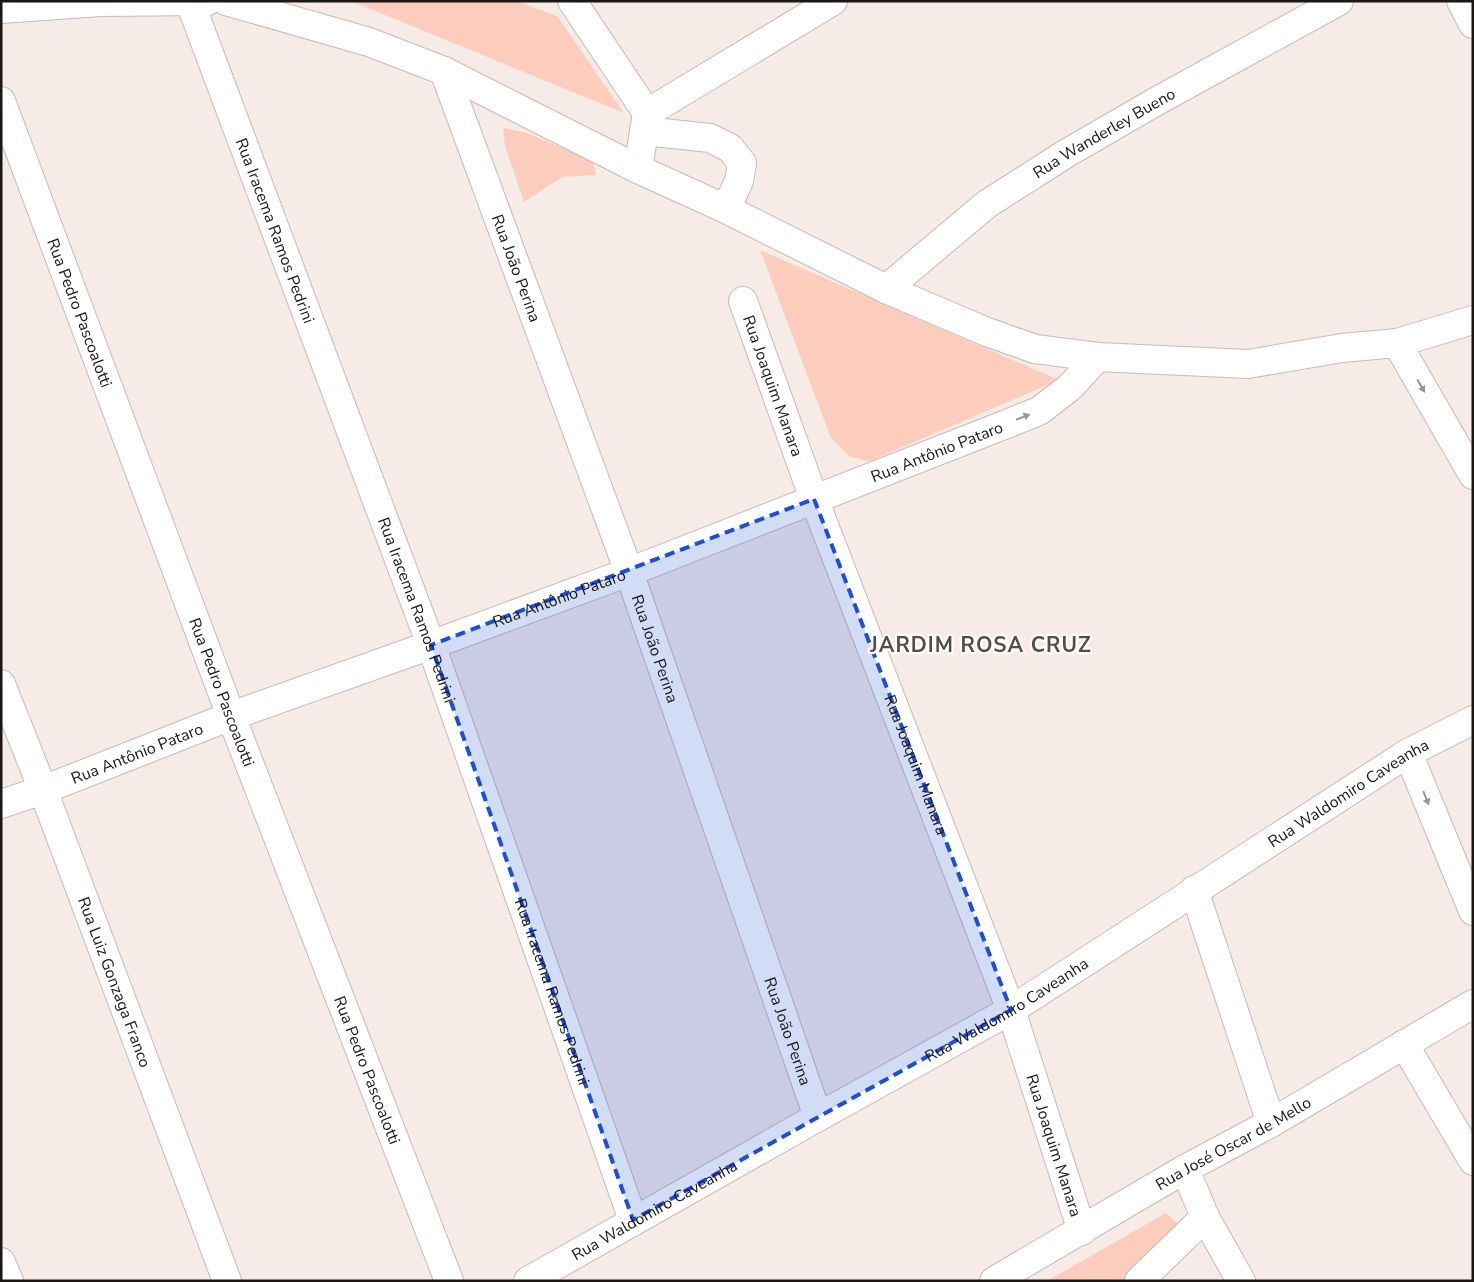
<svg xmlns="http://www.w3.org/2000/svg" width="1474" height="1282" viewBox="0 0 1474 1282" font-family="'Nunito Sans',sans-serif">
<style>
.green{fill:#fccdbd}
.lines{fill:none;stroke-linecap:round;stroke-linejoin:round}
.minor-casing{stroke:#c6bbb7;stroke-width:30}
.minor{stroke:#fff;stroke-width:28}
.oneway{fill:#989796}
.marked{fill:#1d4ed8;fill-opacity:0.2;stroke:#1d4ed8;stroke-width:4;stroke-dasharray:10 6;stroke-linejoin:round}
.labels{text-anchor:middle;stroke-width:4.5;stroke-linejoin:round;paint-order:stroke}
.street-label{font-size:16px;fill:#1a1715;stroke:#fff}
.district-label{font-size:21px;font-weight:bold;letter-spacing:1px;fill:#564c49;stroke:#fff}
</style>
<rect width="100%" height="100%" fill="#f6ebe7"/>
<g class="green">
<polygon points="351,1 517,1 557,16 624,113"/>
<polygon points="503,128 527,133 593,161 596,175 562,177 524,202 505,146"/>
<polygon points="760,250 1059,380 870,461 850,457 831,438"/>
<polygon points="1166,1213 1182,1228 1123,1281 1047,1281"/>
</g>
<g class="lines">
<defs>
<g id="minor">
<polyline points="226,1 369,42 444,71 638,169 726,209 886,289 987,332 1035,349 1098,357 1248,364 1342,348 1397,343 1473,320"/>
<polyline points="572,1 647,113"/>
<polyline points="1461,1 1473,24"/>
<path id="s1" d="M190 2 431 645 633 1220"/>
<polyline points="1,9 100,2 208,1"/>
<path id="s2" d="M444 71 629 572 818 1117"/>
<path id="s3" d="M1 101 231 716 449 1281"/>
<polyline points="644,131 710,138 730,148 742,163 739,181 726,209"/>
<polyline points="638,169 647,113 833,1"/>
<path id="s4" d="M886 289 987 204 1067 153 1157 101 1339 1"/>
<path id="s5" d="M743 301 814 499 1011 1010 1082 1231"/>
<polyline points="1397,343 1473,475"/>
<path id="s6" d="M1 684 43 790 227 1281"/>
<polyline points="1408,753 1473,911"/>
<path id="s7" d="M1 804 43 790 231 716 431 645 629 572 999 427 1039 411 1069 388 1098 357"/>
<polyline points="1194,890 1271,1123"/>
<polyline points="1404,1044 1473,1161"/>
<polyline points="1185,1169 1205,1217 1241,1281"/>
<polyline points="1,1262 9,1281"/>
<path id="s8" d="M528 1281 818 1117 1011 1010 1408 753 1473 720"/>
<path id="s9" d="M994 1281 1185 1169 1271 1123 1473 1004"/>
<polyline points="1139,1281 1205,1217"/>
</g>
</defs>
<use href="#minor" class="minor-casing"/>
<use href="#minor" class="minor"/>
</g>
<defs><path id="oneway-solid" d="M-6-.8H1V-3.2L6.5 0L1 3.2V.8H-6Z" transform="scale(1.25)"/></defs>
<g class="oneway">
<use href="#oneway-solid" transform="translate(1421 386) rotate(60)"/>
<use href="#oneway-solid" transform="translate(1023 417) rotate(-22)"/>
<use href="#oneway-solid" transform="translate(1426 798) rotate(68)"/>
</g>
<path class="marked" d="M814 499 1011 1010 633 1220 431 645Z"/>
<g class="labels">
<g class="street-label">
<text dy="6" stroke="none"><textPath href="#s4" startOffset="269">Rua Wanderley Bueno</textPath></text>
<text dy="6" stroke="none"><textPath href="#s1" startOffset="244">Rua Iracema Ramos Pedrini</textPath></text>
<text dy="6" stroke="none"><textPath href="#s2" startOffset="210">Rua João Perina</textPath></text>
<text dy="6" stroke="none"><textPath href="#s3" startOffset="226">Rua Pedro Pascoalotti</textPath></text>
<text dy="6" stroke="none"><textPath href="#s5" startOffset="90">Rua Joaquim Manara</textPath></text>
<text dy="6" stroke="none"><textPath href="#s7" startOffset="1000">Rua Antônio Pataro</textPath></text>
<text dy="6" stroke="none"><textPath href="#s7" startOffset="595">Rua Antônio Pataro</textPath></text>
<text dy="6" stroke="none"><textPath href="#s1" startOffset="649">Rua Iracema Ramos Pedrini</textPath></text>
<text dy="6" stroke="none"><textPath href="#s2" startOffset="615">Rua João Perina</textPath></text>
<text dy="6" stroke="none"><textPath href="#s3" startOffset="631">Rua Pedro Pascoalotti</textPath></text>
<text dy="6" stroke="none"><textPath href="#s7" startOffset="145">Rua Antônio Pataro</textPath></text>
<text dy="6" stroke="none"><textPath href="#s5" startOffset="495">Rua Joaquim Manara</textPath></text>
<text dy="6" stroke="none"><textPath href="#s8" startOffset="955">Rua Waldomiro Caveanha</textPath></text>
<text dy="6" stroke="none"><textPath href="#s6" startOffset="319">Rua Luiz Gonzaga Franco</textPath></text>
<text dy="6" stroke="none"><textPath href="#s1" startOffset="1054">Rua Iracema Ramos Pedrini</textPath></text>
<text dy="6" stroke="none"><textPath href="#s8" startOffset="550">Rua Waldomiro Caveanha</textPath></text>
<text dy="6" stroke="none"><textPath href="#s2" startOffset="1020">Rua João Perina</textPath></text>
<text dy="6" stroke="none"><textPath href="#s3" startOffset="1036">Rua Pedro Pascoalotti</textPath></text>
<text dy="6" stroke="none"><textPath href="#s9" startOffset="276">Rua José Oscar de Mello</textPath></text>
<text dy="6" stroke="none"><textPath href="#s5" startOffset="900">Rua Joaquim Manara</textPath></text>
<text dy="6" stroke="none"><textPath href="#s8" startOffset="145">Rua Waldomiro Caveanha</textPath></text>
</g>
<g class="district-label">
<text x="981" y="652">JARDIM ROSA CRUZ</text>
</g>
</g>
<rect width="1474" height="1282" fill="none" stroke="#1a1715" stroke-width="5"/>
</svg>
